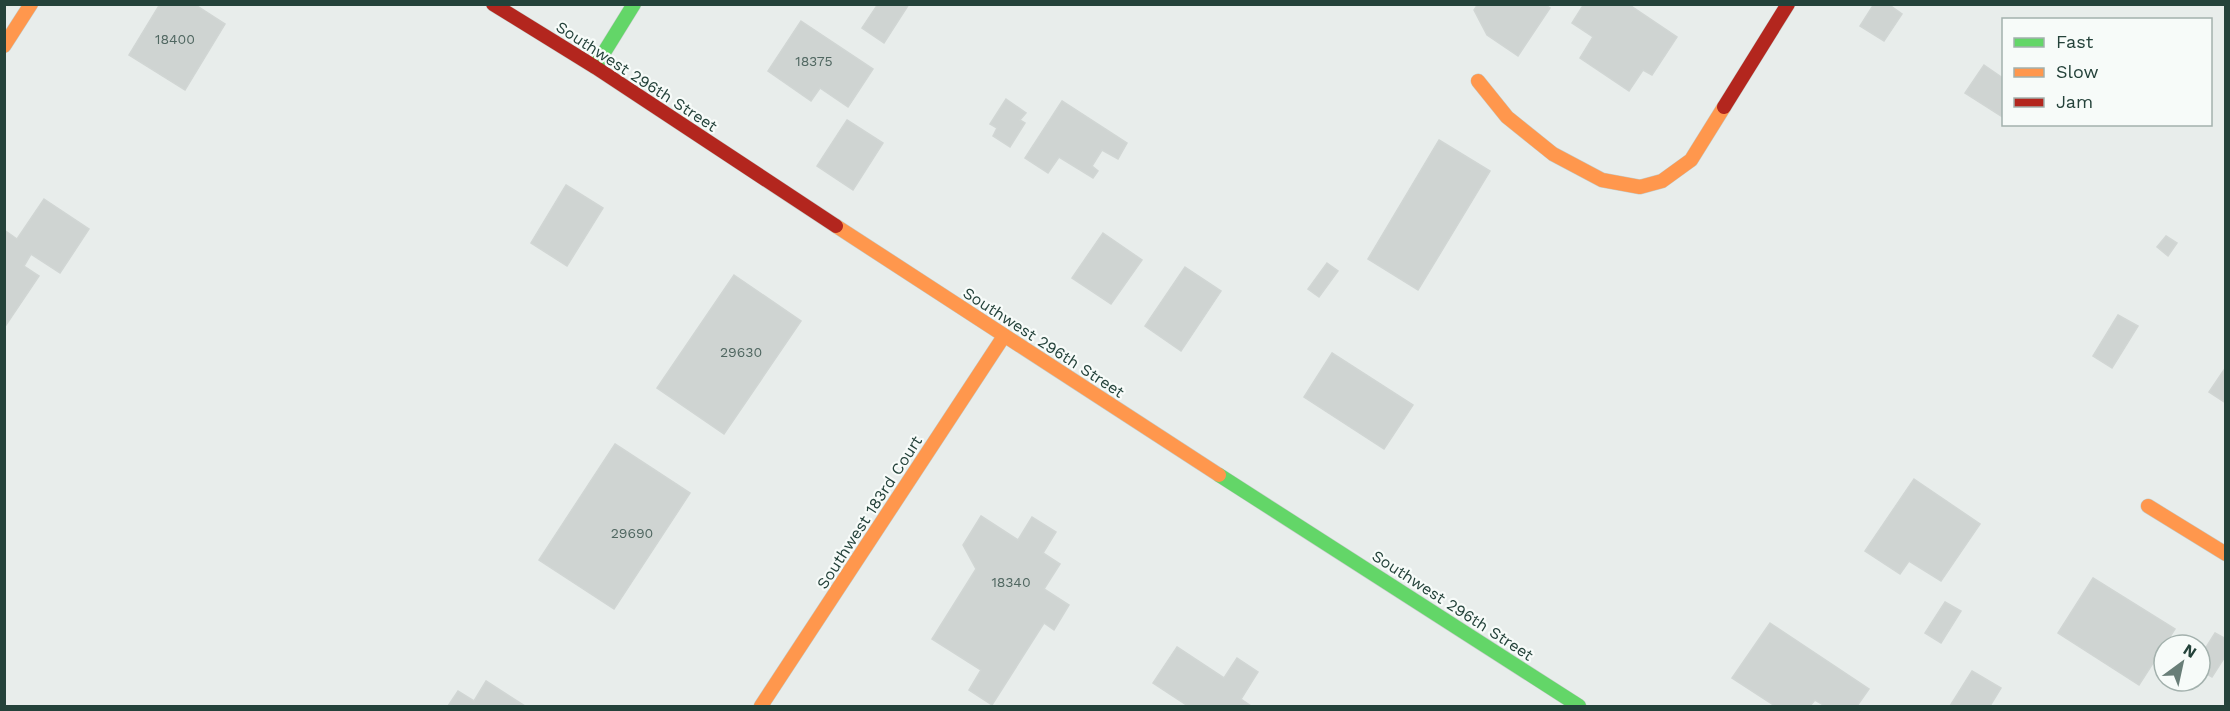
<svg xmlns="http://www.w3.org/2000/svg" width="2230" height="711" viewBox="0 0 2230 711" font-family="'Work Sans',sans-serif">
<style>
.building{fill:#cfd4d2;stroke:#d1d6d4;stroke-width:1.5}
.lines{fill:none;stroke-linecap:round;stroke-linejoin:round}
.fast-casing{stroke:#c3cbc8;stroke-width:15}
.slow-casing{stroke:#c3cbc8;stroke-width:15}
.jam-casing{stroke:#c3cbc8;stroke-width:15}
.fast{stroke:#63d668;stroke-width:14}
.slow{stroke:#ff974d;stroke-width:14}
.jam{stroke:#b3261e;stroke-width:14}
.labels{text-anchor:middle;stroke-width:4.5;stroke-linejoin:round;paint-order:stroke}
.number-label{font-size:14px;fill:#506761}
.street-label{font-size:16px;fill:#24423a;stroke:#f7fbf9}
</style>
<rect width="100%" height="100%" fill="#e8edeb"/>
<g class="building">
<polygon points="160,4 194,4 225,24 185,90 129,55"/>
<polygon points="878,4 909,4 884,43 862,28"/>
<polygon points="1478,4 1544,4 1550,8 1518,56 1487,35 1474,10"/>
<polygon points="1584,4 1628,4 1677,37 1652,75 1643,70 1629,91 1580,58 1593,37 1572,23"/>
<polygon points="1874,4 1888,4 1902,14 1884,41 1860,26"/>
<polygon points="801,21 873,69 848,107 820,88 811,101 768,71"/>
<polygon points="1984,65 2004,79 2004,118 1965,93"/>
<polygon points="1006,99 1026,113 1020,120 1025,123 1010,147 993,136 997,128 990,124"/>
<polygon points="1062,101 1127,143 1118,159 1102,150 1092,166 1098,171 1093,178 1059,157 1048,173 1025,158"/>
<polygon points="847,120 883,143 853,190 817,166"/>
<polygon points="1439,140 1490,171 1418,290 1368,259"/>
<polygon points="566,185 603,208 567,266 531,243"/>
<polygon points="44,199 89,229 60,273 31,254 24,266 39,276 6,325 4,324 4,230 17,239"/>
<polygon points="1103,233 1142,260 1111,304 1072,278"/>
<polygon points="2166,236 2177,243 2168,256 2157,247"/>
<polygon points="1327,263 1338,271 1319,297 1308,289"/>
<polygon points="1185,267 1221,291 1181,351 1145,326"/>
<polygon points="734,275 801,321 724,434 657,388"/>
<polygon points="2118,315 2138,326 2112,368 2093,356"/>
<polygon points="1332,353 1413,405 1384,449 1304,397"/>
<polygon points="2226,367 2226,403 2209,392"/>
<polygon points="615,444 690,493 614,609 539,560"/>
<polygon points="1914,479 1980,524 1941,581 1909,561 1900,574 1865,551"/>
<polygon points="981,516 1018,540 1032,517 1056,532 1043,553 1060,564 1044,589 1069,605 1054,630 1044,623 992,705 969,690 981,670 932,639 976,569 963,545"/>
<polygon points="2093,578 2175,629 2139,685 2058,633"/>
<polygon points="1945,602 1961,611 1941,643 1925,633"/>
<polygon points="1770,623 1869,689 1857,706 1825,706 1815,700 1810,706 1775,706 1732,678"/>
<polygon points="2215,633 2226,639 2226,655 2212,677 2200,670 2200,657"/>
<polygon points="1177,647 1224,678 1237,658 1258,672 1241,699 1251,706 1188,706 1153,683"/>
<polygon points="1972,671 2001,688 1990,706 1950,706"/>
<polygon points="486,681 525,706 448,706 458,691 474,701"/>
</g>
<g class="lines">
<defs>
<g id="fast">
<polyline points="595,67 634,4"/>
<polyline points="1219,475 1579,706"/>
</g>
<g id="slow">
<polyline points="4,46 31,4"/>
<polyline points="1478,81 1507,117 1553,154 1602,180 1640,187 1662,181 1691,160 1724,107"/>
<polyline points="836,226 1219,475"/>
<polyline points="2148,506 2226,554"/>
<polyline points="761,706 1004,336"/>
</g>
<g id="jam">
<polyline points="493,4 595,67 836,226"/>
<polyline points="1724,107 1788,4"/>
</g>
</defs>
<use href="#fast" class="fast-casing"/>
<use href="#slow" class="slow-casing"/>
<use href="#jam" class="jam-casing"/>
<use href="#fast" class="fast"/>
<use href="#slow" class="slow"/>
<use href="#jam" class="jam"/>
</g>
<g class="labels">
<g class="number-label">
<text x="175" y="44">18400</text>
<text x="814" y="66">18375</text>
<text x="741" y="357">29630</text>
<text x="632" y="538">29690</text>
<text x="1011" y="587">18340</text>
</g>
<g class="street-label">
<text transform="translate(637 76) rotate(33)" y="6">Southwest 296th Street</text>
<text transform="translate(1044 342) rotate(33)" y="6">Southwest 296th Street</text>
<text transform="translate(869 512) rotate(-57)" y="6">Southwest 183rd Court</text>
<text transform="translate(1453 605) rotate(33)" y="6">Southwest 296th Street</text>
</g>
</g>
<rect width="2230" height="711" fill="none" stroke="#24423a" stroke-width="12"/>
<rect x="2002" y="18" width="210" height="108" fill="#f7fbf9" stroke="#a3b1ad" stroke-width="1.5"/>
<rect x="2014" y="38" width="30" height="9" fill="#63d668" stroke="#a3b1ad" stroke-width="1.5"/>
<text x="2056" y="48" font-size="18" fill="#24423a">Fast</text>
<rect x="2014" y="68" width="30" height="9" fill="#ff974d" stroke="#a3b1ad" stroke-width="1.5"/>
<text x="2056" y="78" font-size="18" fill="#24423a">Slow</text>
<rect x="2014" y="98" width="30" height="9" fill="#b3261e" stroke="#a3b1ad" stroke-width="1.5"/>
<text x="2056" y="108" font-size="18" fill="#24423a">Jam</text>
<g transform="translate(2182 663) rotate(33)"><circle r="28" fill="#f7fbf9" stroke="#a3b1ad" stroke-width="1.5"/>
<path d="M0-4.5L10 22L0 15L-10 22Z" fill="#697e78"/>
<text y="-9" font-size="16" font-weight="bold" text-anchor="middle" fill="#24423a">N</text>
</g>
</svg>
